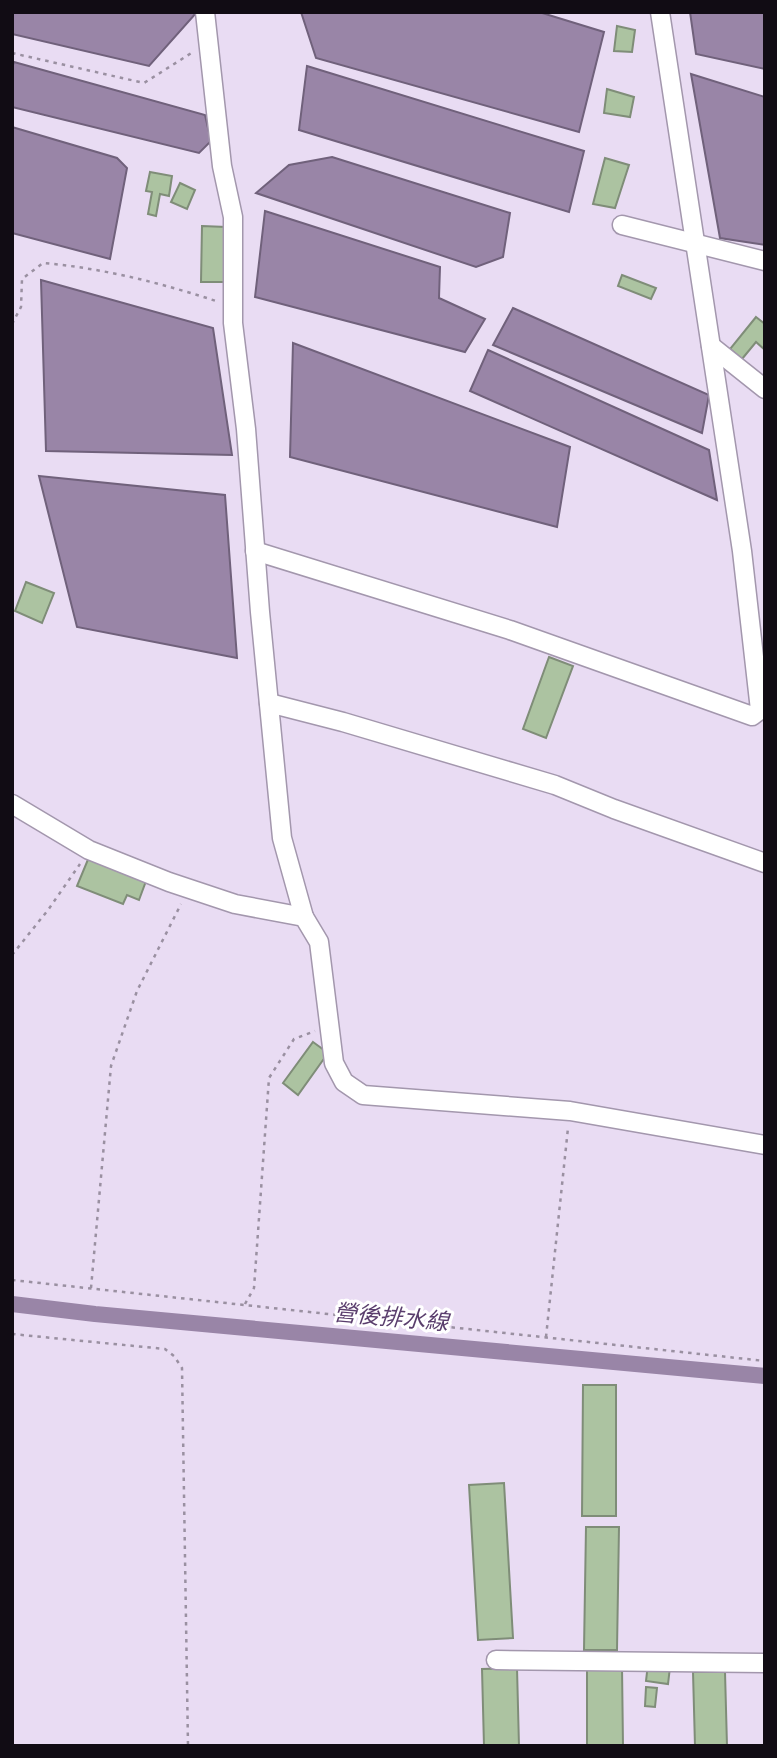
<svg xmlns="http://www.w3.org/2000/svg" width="777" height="1758" viewBox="0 0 777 1758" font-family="Karla,'Noto Sans TC',sans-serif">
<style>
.water{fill:#9985a7;stroke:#70617b;stroke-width:2}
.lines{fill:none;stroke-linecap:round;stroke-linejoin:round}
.canal{stroke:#9985a7;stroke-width:16}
.building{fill:#acc3a1;stroke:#7f8d78;stroke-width:2}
.minor-casing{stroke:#a397ad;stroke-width:21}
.path{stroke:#9a90a1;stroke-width:2.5;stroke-dasharray:3.5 5;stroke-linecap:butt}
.minor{stroke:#fff;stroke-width:18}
.labels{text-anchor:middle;stroke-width:6;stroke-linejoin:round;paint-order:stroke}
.water-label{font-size:23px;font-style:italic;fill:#5a3e6d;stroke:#fff}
</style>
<rect width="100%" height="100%" fill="#e9dcf3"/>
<g class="water">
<polygon points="12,12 197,12 149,66 12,34"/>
<polygon points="301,12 539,12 604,32 579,132 316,58"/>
<polygon points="690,12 765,12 765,69 696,54"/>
<polygon points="14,62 205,115 211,141 199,153 12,107 12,68"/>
<polygon points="307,66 584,151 569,212 299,130"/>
<polygon points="691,74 765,97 765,245 720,238"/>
<polygon points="12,127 117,158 127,168 110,259 12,233"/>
<polygon points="332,157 510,213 503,257 476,267 256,193 289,165"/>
<polygon points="265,211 440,267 439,298 485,319 465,352 255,297"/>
<polygon points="41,280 213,328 232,455 46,451"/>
<polygon points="513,308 709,395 702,433 493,345"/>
<polygon points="293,343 570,447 557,527 290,457"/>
<polygon points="488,350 709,450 717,500 470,391"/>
<polygon points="39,476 225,495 237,658 77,627"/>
</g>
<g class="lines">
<polyline class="canal" points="12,1304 95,1314 765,1376"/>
</g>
<g class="building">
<polygon points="617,26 635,30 632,52 614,51"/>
<polygon points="607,89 634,97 630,117 604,113"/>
<polygon points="605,158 629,165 615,208 593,204"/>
<polygon points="150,172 172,176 169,196 160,194 156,216 148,214 152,192 146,191"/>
<polygon points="180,183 195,190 187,209 171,202"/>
<polygon points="202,226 226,227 225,282 201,282"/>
<polygon points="622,275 656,288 651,299 618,286"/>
<polygon points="756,317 765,324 765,350 756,342 742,359 730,349"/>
<polygon points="26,582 54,593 42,623 15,611"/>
<polygon points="549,657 573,666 546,738 523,729"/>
<polygon points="89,857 146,881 139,900 127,895 123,904 77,886"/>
<polygon points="313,1042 328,1053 298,1095 283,1083"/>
<polygon points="583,1385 616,1385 616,1516 582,1516"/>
<polygon points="504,1483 513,1638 478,1640 469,1485"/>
<polygon points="586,1527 619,1527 617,1650 584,1650"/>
<polygon points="648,1664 670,1667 668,1684 646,1681"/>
<polygon points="587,1667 622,1667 623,1746 587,1746"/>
<polygon points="517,1668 519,1746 484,1746 482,1669"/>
<polygon points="693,1672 725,1672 727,1746 695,1746"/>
<polygon points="646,1687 657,1688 655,1707 645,1706"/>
</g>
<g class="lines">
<defs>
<g id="minor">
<polyline points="205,12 222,166 233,217 233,323 246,429 260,612 282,838 304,917"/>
<polyline points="622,225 765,261"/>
<polyline points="711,346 765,389"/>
<polyline points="255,551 510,630 752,716 760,710 742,551 660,12"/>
<polyline points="269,703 343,722 555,785 614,809 765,863"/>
<polyline points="12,804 89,850 169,882 235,904 304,917 319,942 334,1063 344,1082 363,1095 570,1111 765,1145"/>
<polyline points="496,1660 765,1663"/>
</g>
</defs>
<use href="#minor" class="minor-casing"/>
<g class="path">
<polyline points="12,53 144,83 193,52"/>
<path d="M12 324 21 307 22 279 43 263C102 268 161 283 216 301"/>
<polyline points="12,955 48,910 80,864"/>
<polyline points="12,1280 765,1361"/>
<polyline points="91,1288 111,1066 137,991 181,904"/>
<polyline points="245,1304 254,1288 269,1078 294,1039 315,1031"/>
<polyline points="12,1334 165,1349 174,1356 182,1368 188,1746"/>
<polyline points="546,1337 568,1128"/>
</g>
<use href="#minor" class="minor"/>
</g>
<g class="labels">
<g class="water-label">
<text transform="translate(391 1317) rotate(5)" y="8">營後排水線</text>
</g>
</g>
<rect width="777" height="1758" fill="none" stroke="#110c14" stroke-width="28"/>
</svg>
